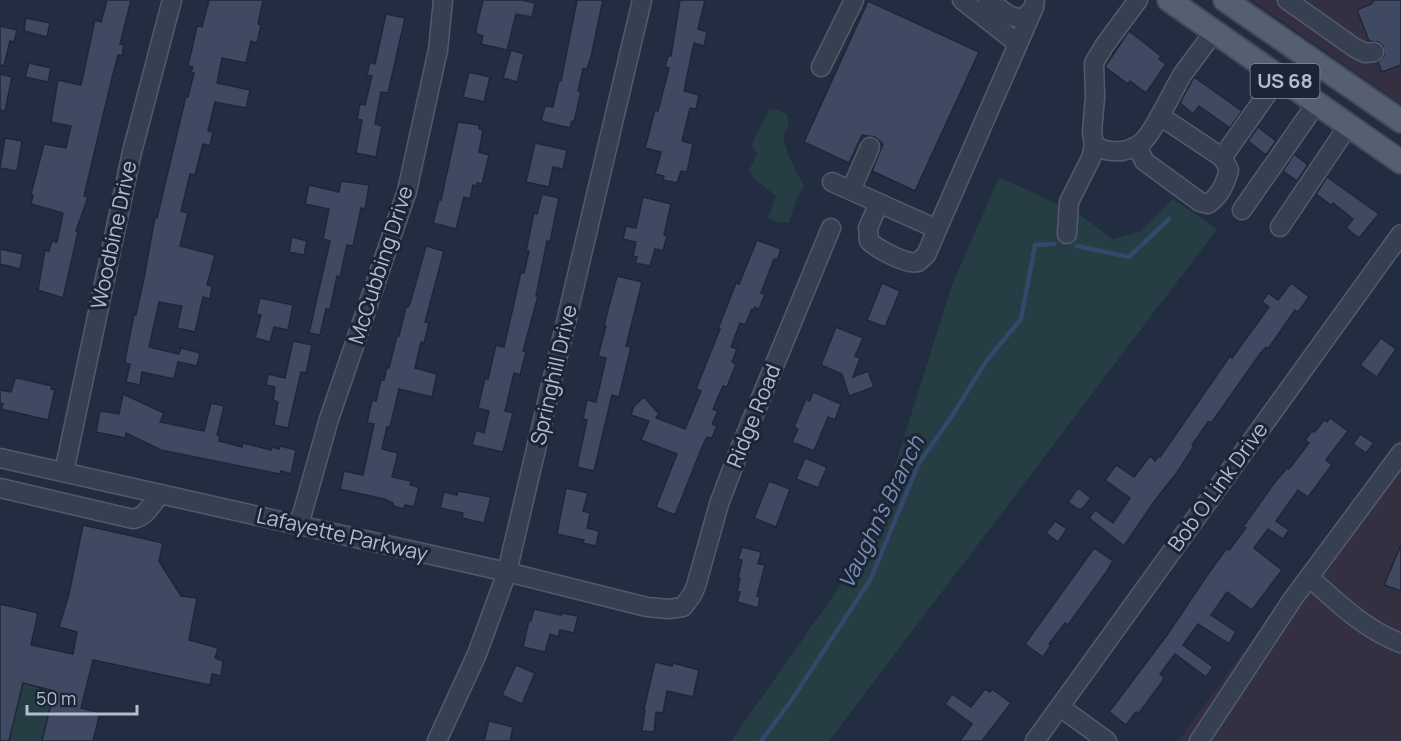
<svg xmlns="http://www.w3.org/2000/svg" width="1401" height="741" viewBox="0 0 1401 741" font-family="Manrope,sans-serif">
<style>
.medical{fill:#343042}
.green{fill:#253d43}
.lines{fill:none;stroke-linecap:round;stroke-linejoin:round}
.stream{stroke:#35476a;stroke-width:4.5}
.building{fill:#3f4a62;stroke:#1e2738;stroke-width:1.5}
.minor-casing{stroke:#525b6c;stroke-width:21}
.major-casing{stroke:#41495a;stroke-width:26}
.minor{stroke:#374051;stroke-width:18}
.major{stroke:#555f71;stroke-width:22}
.labels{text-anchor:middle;stroke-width:6;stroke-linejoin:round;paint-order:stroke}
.shield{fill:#1c2536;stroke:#868e9f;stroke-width:1.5}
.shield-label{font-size:20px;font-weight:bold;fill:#b4bbcc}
.street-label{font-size:21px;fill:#b4bbcc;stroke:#1c2536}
.water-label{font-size:22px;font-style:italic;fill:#798eb5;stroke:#1c2536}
</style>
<rect width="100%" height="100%" fill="#232d42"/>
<g class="medical">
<polygon points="1252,0 1401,0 1401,104"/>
<polygon points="1401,438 1401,741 1178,741"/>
</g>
<g class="green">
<path d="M774 109 787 114C791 126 785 127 784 137 784 150 798 174 804 186L795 203 789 223 777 222 768 218 776 196 753 178 749 170 757 154 752 147 754 139 769 110Z"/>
<polygon points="999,177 1077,213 1113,239 1140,232 1173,199 1217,229 829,741 731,741 871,542 951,288"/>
<polygon points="23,683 54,691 42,741 9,741"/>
</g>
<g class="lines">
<g class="stream">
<polyline points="1077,246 1129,257 1169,219"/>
<polyline points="761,741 791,701 870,580 919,463 950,419 987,360 1021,319 1035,245 1054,244"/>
</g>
</g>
<g class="building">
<polygon points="107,0 131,0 120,44 124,45 122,56 118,55 110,86 84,196 88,197 76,231 78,232 63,298 38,290 45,250 49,251 52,241 57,242 63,213 31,204 33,195 31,194 44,144 66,148 71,126 51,122 58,80 81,85 95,20 101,22"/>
<polygon points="209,0 263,0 258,24 261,25 257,43 251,41 246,63 222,58 217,83 250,90 246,108 215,102 208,131 213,132 210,146 203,144 195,175 190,174 181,211 188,213 180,246 215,255 207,285 212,286 210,299 203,297 195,332 177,328 182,306 159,302 149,347 179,354 181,348 200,353 197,366 178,362 174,379 142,372 140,385 126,382 130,364 125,363 126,355 134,315 136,315 144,278 155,217 157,218 186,96 188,97 194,73 191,72 193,67 188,66 197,26 202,27"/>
<polygon points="483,0 522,0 535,3 532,17 516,14 507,50 481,44 483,36 477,34 476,29"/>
<polygon points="577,0 603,0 591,57 587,69 583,69 578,91 581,91 574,122 572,121 570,128 541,121 545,106 553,107 559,80 561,81"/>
<polygon points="680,0 705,0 698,29 707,32 704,46 694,43 684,91 699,95 696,109 690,108 682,141 693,144 687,172 681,171 677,183 663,180 664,176 655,174 661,152 645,148 655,110 658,111 669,68 665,67 668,56 671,56"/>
<polygon points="1374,0 1401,0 1401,65 1382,72 1378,62 1384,56 1383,46 1378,42 1369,41 1357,10 1371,4"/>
<polygon points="868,1 979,52 915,191 872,171 883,144 875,137 862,135 849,163 804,142"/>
<polygon points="386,14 405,18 388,93 381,92 375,124 382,126 376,157 356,153 362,120 357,119 360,104 365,105 372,76 367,75 370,62 375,64"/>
<polygon points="26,18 50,23 47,37 24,31"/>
<polygon points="0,26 17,30 14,42 10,41 4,66 0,65"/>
<polygon points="1129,31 1161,56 1159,59 1166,64 1146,93 1130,81 1128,84 1105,67"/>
<polygon points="511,50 524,54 517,82 503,78"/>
<polygon points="29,63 51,68 48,82 25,77"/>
<polygon points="469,72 490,77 484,102 463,97"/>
<polygon points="0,74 12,77 5,111 0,110"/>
<polygon points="1194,77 1242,111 1230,128 1199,106 1193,114 1180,103"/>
<polygon points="458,122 479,125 479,129 483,130 479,152 489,155 482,184 477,183 477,186 473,185 470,199 464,197 456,229 433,223 439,200 441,200"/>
<polygon points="1258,127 1276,141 1266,155 1248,141"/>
<polygon points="5,138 22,141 17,171 0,168"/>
<polygon points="535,143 567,150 563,169 553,167 549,187 526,182"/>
<polygon points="1294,154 1308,165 1297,181 1283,171"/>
<polygon points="1327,177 1379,214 1359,238 1346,228 1353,219 1333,203 1331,205 1316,194"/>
<polygon points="341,181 369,185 365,209 361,208 353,246 347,245 340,277 337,276 330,310 326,309 320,335 309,333 330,241 323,239 329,209 305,204 309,185 339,192"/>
<polygon points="542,194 559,198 550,242 547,241 536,296 538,296 523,351 526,352 520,375 514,373 505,411 513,413 503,452 472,445 476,430 484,433 489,411 478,408 485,378 488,379 496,345 504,347 521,272 524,273 529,251 526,251 534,213 537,214"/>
<polygon points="643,197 671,204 664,235 667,236 663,251 655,249 650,266 635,263 637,257 633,256 636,242 623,239 626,226 636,228"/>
<polygon points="292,237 307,241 304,255 289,252"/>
<polygon points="757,240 781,249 777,260 774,259 761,293 765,294 759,309 755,307 754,310 752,309 745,325 740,323 731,347 737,349 732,362 736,364 727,387 723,386 713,409 718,411 712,424 717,426 712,438 707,437 702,447 675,515 656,507 677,454 641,440 649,421 631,415 634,406 644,397 659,414 656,418 685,429 701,391 696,389 720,329 718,329 736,283 739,284"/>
<polygon points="426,246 444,251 425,322 429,323 424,343 421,342 415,368 437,374 432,397 399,389 390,427 387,427 382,449 398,453 392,477 411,481 410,485 419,487 414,507 405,505 404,509 393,506 393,503 384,499 340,489 344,471 363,475 374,424 367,423 372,400 376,401 381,380 384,380 387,367 389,368 397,336 399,336 406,307 408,307 410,304"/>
<polygon points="0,249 23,254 20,269 0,264"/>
<polygon points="617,276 642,282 626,346 631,347 619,397 612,395 594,471 577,467 587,420 583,419 587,400 596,402 606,358 598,356 606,326 604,325"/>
<polygon points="882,283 900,291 885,327 867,320"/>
<polygon points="1291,283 1309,297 1298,312 1295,310 1268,349 1266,347 1260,354 1212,422 1208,422 1192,445 1194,446 1178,471 1153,503 1124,546 1089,518 1095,510 1113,523 1130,498 1105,480 1116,465 1134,477 1150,456 1155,461 1159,456 1160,457 1230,356 1232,358 1269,307 1262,302 1268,293 1278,300"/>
<polygon points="260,298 293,305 288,330 274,327 270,342 255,338 261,315 256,314"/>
<polygon points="836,327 863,338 855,356 860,358 853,377 868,371 874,387 849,396 842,374 821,365"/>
<polygon points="1381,338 1396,349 1377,377 1360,365"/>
<polygon points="293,341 312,345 306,373 301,372 288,428 274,425 278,402 273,400 275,387 266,385 268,374 285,378"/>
<polygon points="18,378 52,386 51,389 55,390 48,420 1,409 3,404 0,403 0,390 11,392 15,379"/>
<polygon points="813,392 841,404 835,420 828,417 814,451 792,442 798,429 794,427 806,399 810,401"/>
<polygon points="123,394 164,413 160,422 204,431 211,403 224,406 217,435 220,436 219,441 242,447 243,443 271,450 272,447 279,449 280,446 296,450 291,474 281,471 280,474 260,470 161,450 126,433 125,438 96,432 100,411 119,414"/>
<polygon points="1330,418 1348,431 1326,460 1332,465 1308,497 1298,490 1276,521 1289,530 1283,539 1268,529 1254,548 1282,570 1252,610 1227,592 1211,615 1236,632 1229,644 1198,624 1183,645 1213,667 1206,677 1175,654 1160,674 1164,677 1162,682 1139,713 1136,712 1126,725 1109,712 1167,635 1208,574 1227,548 1229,550 1246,528 1243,527 1275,482 1287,468 1289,469 1309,443 1305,440 1312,431 1315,432 1324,420 1327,422"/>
<polygon points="1360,434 1374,443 1366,453 1353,444"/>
<polygon points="805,458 827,467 818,488 796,479"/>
<polygon points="769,481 790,489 776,527 754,518"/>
<polygon points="566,488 588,493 583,511 590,513 587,528 599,531 596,546 583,543 584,540 557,534"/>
<polygon points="1078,488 1091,498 1082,509 1078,509 1068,502"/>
<polygon points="458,491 491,497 484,523 462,518 463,513 440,508 444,492 457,495"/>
<polygon points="1055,521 1067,529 1058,542 1046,533"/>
<polygon points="83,525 163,543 159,561 181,596 197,598 189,640 218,648 215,658 223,661 221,676 212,674 210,685 93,660 81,708 100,713 93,741 42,741 54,691 23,683 9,741 0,741 0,604 38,613 31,645 73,654 77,632 59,627 69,594"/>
<polygon points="1401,545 1401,591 1384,585"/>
<polygon points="742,547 758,551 761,553 758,564 765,565 757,596 760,597 758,608 737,602 740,592 737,591 740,578 738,578 742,560 738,559"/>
<polygon points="1094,548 1113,561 1107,571 1068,625 1065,623 1049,644 1051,645 1043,657 1025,644"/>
<polygon points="534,609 561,615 561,613 578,616 574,633 560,630 558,637 550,634 545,652 523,647 529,620 531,621"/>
<polygon points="655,662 672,666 673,663 699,670 693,697 667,691 663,713 656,712 654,732 642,731 645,710 644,709"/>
<polygon points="516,665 535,673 522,704 502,695"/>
<polygon points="985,689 990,692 992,689 1011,703 982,741 960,741 972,724 945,704 952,694 971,707"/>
<polygon points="489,721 513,727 510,741 484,741"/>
</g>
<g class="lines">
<defs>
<g id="minor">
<polyline points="962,0 1017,43"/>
<polyline points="988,0 1010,16 1023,19 1034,7"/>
<polyline points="1287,0 1355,48 1365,53 1374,52"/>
<polyline points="821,67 854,0"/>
<polyline points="1160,116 1182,75 1214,32"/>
<path d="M1094 145C1103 151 1112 152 1122 151 1145 147 1149 134 1160 116L1223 158 1229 170C1225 184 1220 196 1208 204L1200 202 1144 161 1138 147"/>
<polyline points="1222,158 1279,77"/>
<polyline points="832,182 937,229"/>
<polyline points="851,190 870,147"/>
<path d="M879 203 868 228 869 241C876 248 908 266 918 262 921 260 923 257 926 255L1034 7 1035 0"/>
<polyline points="1242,210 1316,104"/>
<polyline points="1280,227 1348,126"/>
<polyline points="1067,234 1069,202 1091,158 1094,145 1092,132 1095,97 1094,63 1104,46 1138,0"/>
<polyline points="0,458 507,572 647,607 669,609 683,607 692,595 696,586 719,504 739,451 831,228"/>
<polyline points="64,472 132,152 172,0"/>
<path d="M0 488 133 519C146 517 152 504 160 494"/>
<polyline points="299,525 329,419 407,191 438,50 443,0"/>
<path d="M1309 577C1337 602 1365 630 1401 643"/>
<polyline points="1060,707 1107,741"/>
<polyline points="437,741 477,654 507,572 642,0"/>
<polyline points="1035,741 1401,234"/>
<polyline points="1199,741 1292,600 1401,453"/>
</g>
<g id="major">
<polyline points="1169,0 1401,162"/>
<polyline points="1225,0 1401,121"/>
</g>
</defs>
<use href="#minor" class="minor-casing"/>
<use href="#major" class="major-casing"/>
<use href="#minor" class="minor"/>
<use href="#major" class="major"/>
</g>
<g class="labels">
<rect class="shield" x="1250.5" y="64" width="69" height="34" rx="4.5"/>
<g class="shield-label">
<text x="1285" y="88">US 68</text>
</g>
<g class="street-label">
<text transform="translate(114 235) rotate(-78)" y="7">Woodbine Drive</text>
<text transform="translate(381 265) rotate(-72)" y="7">McCubbing Drive</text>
<text transform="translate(554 375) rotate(-77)" y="7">Springhill Drive</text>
<text transform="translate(754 416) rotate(-68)" y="7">Ridge Road</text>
<text transform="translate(1218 487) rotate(-54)" y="7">Bob O Link Drive</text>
<text transform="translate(342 535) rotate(13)" y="7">Lafayette Parkway</text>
</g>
<g class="water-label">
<text transform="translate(881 512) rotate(-64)" y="8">Vaughn's Branch</text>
</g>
</g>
<path d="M27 705v9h110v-9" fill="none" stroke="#b4bbcc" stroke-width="3"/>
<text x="36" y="705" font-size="18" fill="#b4bbcc" stroke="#1c2536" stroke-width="4.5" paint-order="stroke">50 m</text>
</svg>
